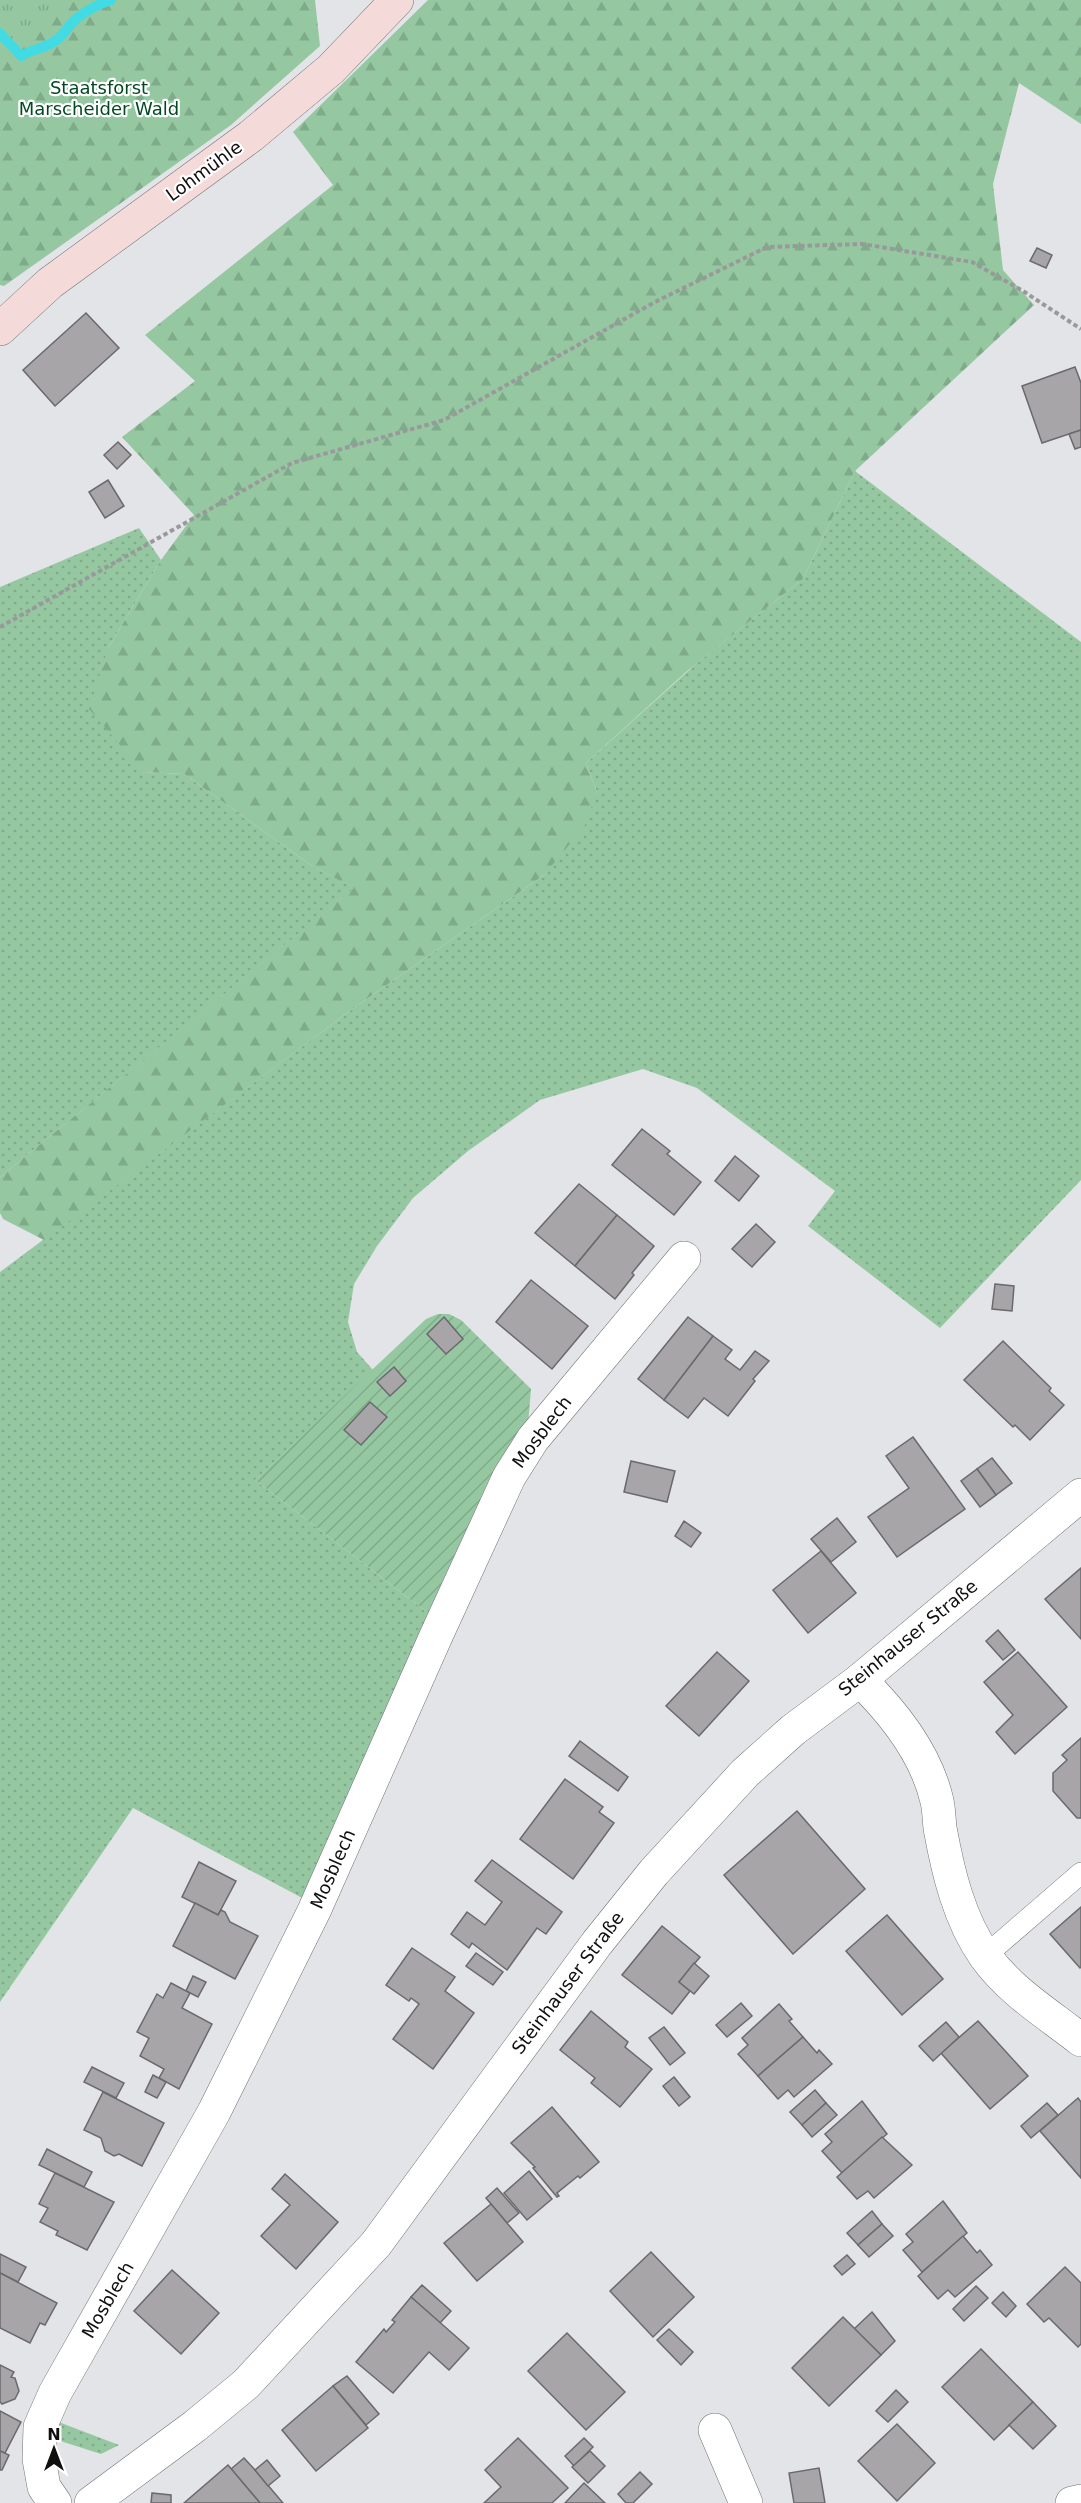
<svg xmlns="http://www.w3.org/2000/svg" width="1081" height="2503" viewBox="0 0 1081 2503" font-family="'DejaVu Sans',sans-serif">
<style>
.grass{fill:url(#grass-dots)}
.forest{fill:url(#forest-firs)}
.park{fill:url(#park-tufts)}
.garden{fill:url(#garden-furrows)}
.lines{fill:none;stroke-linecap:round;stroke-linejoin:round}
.stream{stroke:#42dbe3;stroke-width:10}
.building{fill:#a7a5a8;stroke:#6a696c;stroke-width:1.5}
.service-casing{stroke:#717275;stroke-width:22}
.minor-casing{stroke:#717275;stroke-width:34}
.secondary-casing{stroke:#717275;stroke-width:34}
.path{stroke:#99999c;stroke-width:4;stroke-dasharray:4.5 3;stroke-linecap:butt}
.service{stroke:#fff;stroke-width:21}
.minor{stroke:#fff;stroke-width:33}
.secondary{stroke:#f5dada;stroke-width:33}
.labels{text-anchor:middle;stroke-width:4.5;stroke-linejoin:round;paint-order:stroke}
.park-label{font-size:18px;fill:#024922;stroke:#fff}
.street-label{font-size:18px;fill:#0f0f10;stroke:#fff}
</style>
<defs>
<pattern id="grass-dots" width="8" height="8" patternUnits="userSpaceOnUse" patternTransform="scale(1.5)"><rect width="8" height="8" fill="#95c8a1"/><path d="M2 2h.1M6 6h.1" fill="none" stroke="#7fab8a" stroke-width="1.8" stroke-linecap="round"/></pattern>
<pattern id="forest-firs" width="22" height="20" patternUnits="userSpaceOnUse" patternTransform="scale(1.5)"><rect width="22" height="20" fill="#95c8a1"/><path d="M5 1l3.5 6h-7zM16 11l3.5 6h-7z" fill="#7fab8a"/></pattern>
<pattern id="park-tufts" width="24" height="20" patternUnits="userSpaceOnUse" patternTransform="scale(1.5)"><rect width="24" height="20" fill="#95c8a1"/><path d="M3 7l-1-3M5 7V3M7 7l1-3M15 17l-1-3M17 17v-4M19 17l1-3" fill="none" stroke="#7fab8a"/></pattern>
<pattern id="garden-furrows" width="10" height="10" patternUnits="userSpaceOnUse" patternTransform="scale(1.5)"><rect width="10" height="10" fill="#95c8a1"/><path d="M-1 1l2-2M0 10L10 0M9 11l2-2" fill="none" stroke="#7fab8a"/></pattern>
</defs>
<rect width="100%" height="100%" fill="#e3e4e7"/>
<g class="grass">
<polygon points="855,471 1081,642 1081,1180 940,1328 808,1226 835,1191 697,1088 643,1069 540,1100 468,1151 413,1198 377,1246 354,1284 348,1322 357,1352 373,1370 255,1480 428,1613 306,1900 133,1808 0,2002 0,1272 351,1010 544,875 597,792 586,763 697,663 803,579"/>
<polygon points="139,528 161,560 108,648 143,772 184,774 312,866 355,888 0,1177 0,587"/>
<polygon points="56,2421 119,2445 101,2454 51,2438"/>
</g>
<g class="forest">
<polygon points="0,0 315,0 320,46 231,125 4,286 0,285"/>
<polygon points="428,0 1081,0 1081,124 1019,83 993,184 1003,270 1034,305 855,471 803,579 686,672 586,763 597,792 584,827 544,875 351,1010 44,1240 3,1219 0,1213 0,1177 354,888 312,866 184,774 143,772 89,709 108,648 161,560 194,515 122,437 195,381 145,335 333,185 293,132"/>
</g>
<polygon class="park" points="0,0 76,0 0,53"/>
<polygon class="garden" points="438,1314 449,1314 461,1320 531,1389 528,1425 476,1509 428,1613 255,1480 426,1319"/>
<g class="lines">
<path class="stream" d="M0 33 21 56C32 49 43 49 55 41 61 37 66 30 71 24 82 12 96 5 111 0"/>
</g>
<g class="building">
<polygon points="1037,248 1052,255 1046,268 1030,261"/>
<polygon points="86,313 119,348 55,406 23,370"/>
<polygon points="1075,367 1081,383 1081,430 1042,443 1022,386"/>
<polygon points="1081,430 1081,447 1075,449 1069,434"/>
<polygon points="118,442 131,455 117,469 104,455"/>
<polygon points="108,480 124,506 105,518 89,492"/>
<polygon points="642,1129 670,1151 667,1154 701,1182 674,1215 612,1165"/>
<polygon points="735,1156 759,1176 739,1201 715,1181"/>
<polygon points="579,1184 617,1215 575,1266 535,1233"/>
<polygon points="617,1215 654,1246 632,1273 634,1275 615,1299 575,1266"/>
<polygon points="756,1224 775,1242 752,1267 732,1249"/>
<polygon points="531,1280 588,1326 552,1369 496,1322"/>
<polygon points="995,1284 1014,1286 1012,1311 992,1309"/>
<polygon points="444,1317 463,1339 446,1354 427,1334"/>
<polygon points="688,1317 713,1336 664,1400 638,1379"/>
<polygon points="713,1336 732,1350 725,1359 740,1370 755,1351 769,1361 753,1379 755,1381 728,1416 704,1398 688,1418 664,1400"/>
<polygon points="1003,1341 1051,1388 1049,1391 1064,1405 1030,1440 1015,1425 1013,1427 964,1380"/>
<polygon points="394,1367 406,1381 390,1396 377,1382"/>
<polygon points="370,1402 387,1417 361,1445 344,1430"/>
<polygon points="913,1437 965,1509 897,1557 868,1517 909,1488 886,1456"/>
<polygon points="992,1458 1012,1483 996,1495 977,1469"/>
<polygon points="631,1461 675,1471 667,1502 624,1492"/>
<polygon points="977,1469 996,1495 980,1507 961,1481"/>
<polygon points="837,1518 856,1542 831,1562 811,1539"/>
<polygon points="684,1521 701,1533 691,1547 675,1536"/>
<polygon points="821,1551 856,1593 808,1633 773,1590"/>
<polygon points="1081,1568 1081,1639 1045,1599"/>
<polygon points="998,1630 1015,1650 1003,1660 986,1641"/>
<polygon points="717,1652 749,1681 699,1736 666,1706"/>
<polygon points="1018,1652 1067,1707 1015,1754 996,1732 1013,1715 984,1682"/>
<polygon points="1081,1738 1081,1818 1077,1818 1053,1791 1053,1773 1067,1760 1062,1755"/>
<polygon points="580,1741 628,1777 618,1791 569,1756"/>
<polygon points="565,1779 603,1807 599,1812 614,1823 573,1879 520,1839"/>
<polygon points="797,1811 865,1889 793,1954 724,1875"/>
<polygon points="492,1860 562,1912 546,1934 537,1928 507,1970 472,1943 469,1948 451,1934 467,1912 485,1925 502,1902 475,1881"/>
<polygon points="199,1862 236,1881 218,1915 182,1897"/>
<polygon points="195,1903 218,1915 221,1910 225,1912 230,1922 258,1936 235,1979 173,1946"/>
<polygon points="1081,1907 1081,1967 1080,1968 1050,1934"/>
<polygon points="887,1915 943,1979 902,2015 846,1951"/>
<polygon points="662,1926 700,1957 679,1982 690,1991 672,2014 622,1975"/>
<polygon points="412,1948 455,1977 445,1991 474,2013 433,2069 393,2039 419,2004 411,1998 409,2001 386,1985"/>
<polygon points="476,1953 503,1972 493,1985 466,1966"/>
<polygon points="694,1963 709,1976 694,1994 679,1982"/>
<polygon points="193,1976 206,1982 198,1997 186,1991"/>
<polygon points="171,1983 190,1993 182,2008 212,2024 179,2089 159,2078 164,2069 140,2056 149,2038 137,2032 157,1994 163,1998"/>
<polygon points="741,2003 752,2016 727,2037 716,2025"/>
<polygon points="779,2004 792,2019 789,2021 803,2037 758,2076 738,2054 748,2045 742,2038"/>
<polygon points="591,2011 628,2042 625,2047 652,2069 620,2107 591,2083 595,2078 560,2050"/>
<polygon points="978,2021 1028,2076 990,2109 941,2053"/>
<polygon points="946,2022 959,2037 933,2061 919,2046"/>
<polygon points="664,2027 685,2053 670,2065 649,2038"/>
<polygon points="803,2037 817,2053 819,2050 832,2064 794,2097 788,2090 778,2099 758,2076"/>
<polygon points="92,2067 124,2083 116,2098 84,2082"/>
<polygon points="153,2075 166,2082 157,2098 145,2092"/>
<polygon points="674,2077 690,2097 679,2106 663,2086"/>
<polygon points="815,2090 826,2103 802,2125 790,2112"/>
<polygon points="103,2092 164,2123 142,2166 119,2154 114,2156 105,2151 101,2138 84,2130"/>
<polygon points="1078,2098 1081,2102 1081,2178 1040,2131"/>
<polygon points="862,2101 887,2134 842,2173 822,2151 832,2142 825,2134"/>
<polygon points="826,2103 837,2115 812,2137 802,2125"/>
<polygon points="1047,2103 1058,2115 1031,2138 1021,2126"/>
<polygon points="552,2107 599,2162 580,2178 578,2176 557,2193 559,2196 557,2197 533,2168 535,2167 511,2143"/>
<polygon points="882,2137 912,2165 874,2198 868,2191 857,2199 837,2177"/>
<polygon points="47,2149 92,2172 84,2187 39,2165"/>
<polygon points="529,2171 552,2199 527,2220 504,2193"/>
<polygon points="55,2173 114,2202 87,2250 56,2235 58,2231 40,2222 48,2208 39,2204"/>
<polygon points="285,2174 338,2222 296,2269 261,2236 290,2205 272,2189"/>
<polygon points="497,2188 519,2213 507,2223 486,2198"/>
<polygon points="943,2201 967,2233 922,2272 903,2250 913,2242 906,2234"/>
<polygon points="491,2204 523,2242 477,2281 444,2243"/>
<polygon points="872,2211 882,2224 858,2245 847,2233"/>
<polygon points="882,2224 893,2236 869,2257 858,2245"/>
<polygon points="963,2236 977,2253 980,2250 992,2265 955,2297 948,2290 938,2299 918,2276"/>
<polygon points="651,2252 694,2297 653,2337 610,2291"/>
<polygon points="0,2254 26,2267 18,2282 0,2273"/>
<polygon points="847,2255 855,2264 842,2275 834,2266"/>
<polygon points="1065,2267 1081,2283 1081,2344 1078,2347 1049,2318 1044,2322 1027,2304"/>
<polygon points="172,2270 219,2313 181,2354 134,2311"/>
<polygon points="0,2273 57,2303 45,2325 40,2323 30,2343 0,2328"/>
<polygon points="422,2285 451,2311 440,2323 411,2297"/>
<polygon points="976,2286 988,2298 964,2321 953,2309"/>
<polygon points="1003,2292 1016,2306 1006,2317 992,2303"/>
<polygon points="411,2297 469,2348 449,2370 429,2352 393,2393 356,2362 384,2329 386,2332 395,2322 392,2320"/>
<polygon points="872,2312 895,2341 881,2355 854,2329"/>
<polygon points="843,2317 881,2355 829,2406 792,2368"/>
<polygon points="669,2329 693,2352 681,2365 657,2340"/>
<polygon points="567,2333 625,2392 586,2430 528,2371"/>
<polygon points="981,2349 1033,2402 994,2440 942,2387"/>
<polygon points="0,2365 14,2372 11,2377 15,2378 19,2391 15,2399 2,2404 0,2402"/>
<polygon points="347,2376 379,2414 366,2425 333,2386"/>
<polygon points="333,2386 368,2428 316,2471 282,2430"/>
<polygon points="896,2390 908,2402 888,2422 876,2411"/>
<polygon points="1033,2402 1056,2426 1033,2449 1009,2425"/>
<polygon points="0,2411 21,2422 5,2453 0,2451"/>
<polygon points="897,2424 935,2463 897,2501 858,2461"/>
<polygon points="518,2438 568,2488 552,2503 484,2503 501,2487 485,2470"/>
<polygon points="584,2438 593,2447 574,2466 565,2456"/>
<polygon points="0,2451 9,2455 2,2470 0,2470"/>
<polygon points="590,2451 605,2466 588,2483 572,2467"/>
<polygon points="244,2458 255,2470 283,2503 260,2503 231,2469"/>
<polygon points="267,2460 280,2476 268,2486 255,2470"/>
<polygon points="228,2465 260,2503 184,2503"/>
<polygon points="819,2468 825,2503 794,2503 789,2473"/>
<polygon points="640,2472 652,2484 633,2503 626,2503 618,2494"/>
<polygon points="584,2483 605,2503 565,2503"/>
<polygon points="152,2493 171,2495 171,2503 151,2503"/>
</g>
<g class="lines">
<defs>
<polyline id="service" points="985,1956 1081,1873"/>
<g id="minor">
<path d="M860 1680C894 1713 926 1753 937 1801 939 1810 939 1819 940 1828 948 1872 959 1919 985 1956 1010 1991 1048 2014 1081 2040"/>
<polyline points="715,2430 746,2503"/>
<polyline points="55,2503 44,2487 39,2459 40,2427 55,2393 214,2112 314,1911 436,1636 509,1477 533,1439 684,1258"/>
<polyline points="91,2503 195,2426 246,2384 376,2244 597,1943 654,1872 745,1773 793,1730 860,1680 1081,1495"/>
<polyline points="1072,2503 1081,2501"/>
</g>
<polyline id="secondary" points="0,329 50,283 251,136 331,69 397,0"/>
</defs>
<use href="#service" class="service-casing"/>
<use href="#minor" class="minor-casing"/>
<use href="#secondary" class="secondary-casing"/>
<polyline class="path" points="0,627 292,463 444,420 655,302 767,247 862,244 972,262 1023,291 1081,329"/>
<use href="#service" class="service"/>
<use href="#minor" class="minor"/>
<use href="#secondary" class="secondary"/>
</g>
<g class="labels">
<g class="park-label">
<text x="99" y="94">Staatsforst<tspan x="99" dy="21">Marscheider Wald</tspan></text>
</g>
<g class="street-label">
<text transform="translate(204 171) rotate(-36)" y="6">Lohmühle</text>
<text transform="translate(542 1432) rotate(-53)" y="6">Mosblech</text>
<text transform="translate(908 1638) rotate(-39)" y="6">Steinhauser Straße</text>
<text transform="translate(333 1869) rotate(-66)" y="6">Mosblech</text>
<text transform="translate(568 1983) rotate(-53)" y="6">Steinhauser Straße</text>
<text transform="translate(108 2300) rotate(-60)" y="6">Mosblech</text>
</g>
</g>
<g transform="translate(54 2449)" stroke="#ffffff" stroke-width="4.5" paint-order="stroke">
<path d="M0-4.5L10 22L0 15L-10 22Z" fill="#0f0f10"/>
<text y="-9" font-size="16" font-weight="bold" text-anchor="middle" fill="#0f0f10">N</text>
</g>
</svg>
